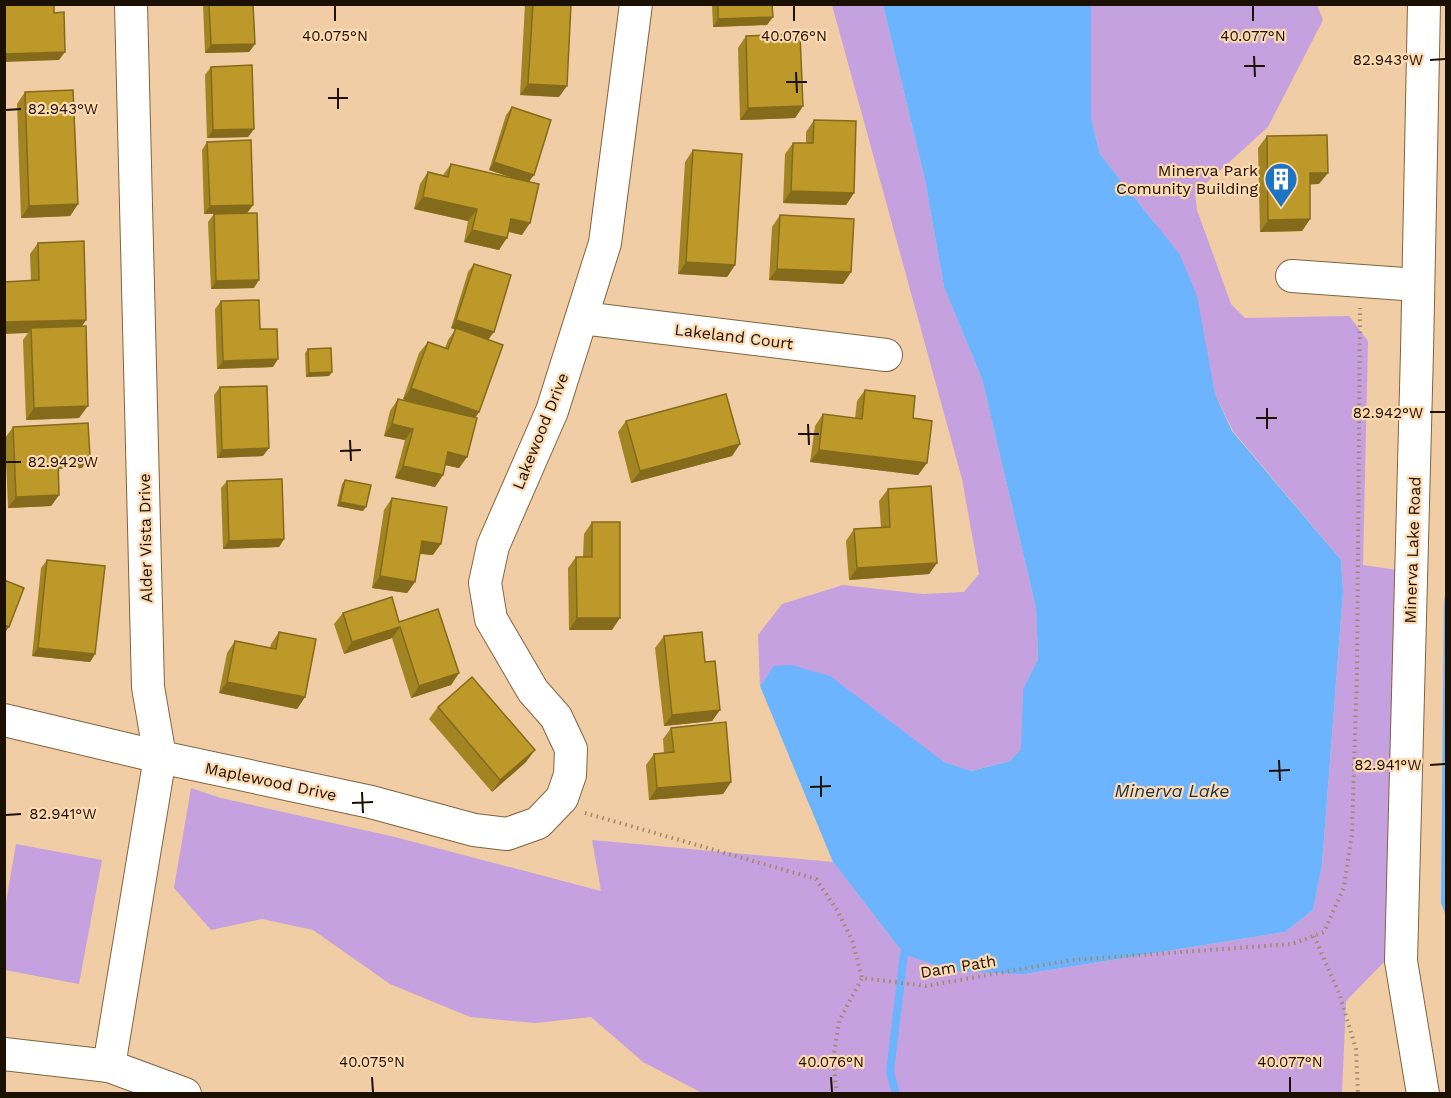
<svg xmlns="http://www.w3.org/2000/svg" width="1451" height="1098" viewBox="0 0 1451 1098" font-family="'Work Sans',sans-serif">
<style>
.green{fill:#c5a1df}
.water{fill:#6cb4fe}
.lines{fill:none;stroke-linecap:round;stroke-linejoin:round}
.stream{stroke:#6cb4fe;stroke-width:8}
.minor-casing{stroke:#83633e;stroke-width:34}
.path{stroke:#a38869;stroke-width:4;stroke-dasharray:1.5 4.5;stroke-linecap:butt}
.minor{stroke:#fff;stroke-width:32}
.wall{fill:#a28422}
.shaded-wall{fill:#846b1c}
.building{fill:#bc9928;stroke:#846b1c;stroke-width:1.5}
.ticks{fill:none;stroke:#1c1003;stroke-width:2}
.labels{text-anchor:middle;stroke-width:4.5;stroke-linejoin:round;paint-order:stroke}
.poi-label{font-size:16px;fill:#1c1003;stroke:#fedab1;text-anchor:end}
.street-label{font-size:16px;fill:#1c1003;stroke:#fedab1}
.water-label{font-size:18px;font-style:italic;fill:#12304d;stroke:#fedab1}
.ticks-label{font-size:15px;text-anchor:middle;fill:#1c1003;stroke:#fedab1;stroke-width:4.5;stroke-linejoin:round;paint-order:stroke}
</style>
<rect width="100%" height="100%" fill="#f0cda4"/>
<g class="green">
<polygon points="832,5 883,5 925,180 944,287 982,379 1036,608 1038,659 1023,689 1022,749 1010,761 970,771 944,762 775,666 760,686 758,635 782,604 843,585 923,594 964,592 979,574 962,479"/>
<polygon points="1091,5 1317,5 1323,20 1268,127 1195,193 1197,210 1231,304 1245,318 1349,316 1368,341 1363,565 1397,570 1389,957 1346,1001 1342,1093 702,1093 643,1062 591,1017 535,1023 470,1017 390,984 313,930 262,919 211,930 174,888 191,788 221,798 395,837 601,891 592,840 833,862 904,954 1025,974 1285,932 1313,910 1322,865 1343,592 1341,560 1233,431 1215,394 1206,349 1154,222 1100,154 1091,118"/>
<polygon points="16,844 102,860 79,984 5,970 5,908"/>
</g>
<g class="water">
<polygon points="883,5 1091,5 1091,118 1100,154 1180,255 1197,296 1215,394 1232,431 1341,560 1343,592 1322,865 1313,910 1285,932 1025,974 951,971 904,954 833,862 760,686 774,666 791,665 830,676 944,762 971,771 1010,761 1021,749 1023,689 1038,659 1036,608 982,379 944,287 925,180"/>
<polygon points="1446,588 1446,916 1441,903 1444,602"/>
</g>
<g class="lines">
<polyline class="stream" points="896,1094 890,1072 904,954"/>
<defs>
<g id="minor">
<polyline points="1292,276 1418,285"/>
<polyline points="582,318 886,355"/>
<polyline points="4,720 160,757 371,802 474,830 507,834 538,823 562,798 570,775 571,749 556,717 533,691 491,619 485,583 493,546 552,411 605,243 636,4"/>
<polyline points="4,1054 109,1066 185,1094"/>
<polyline points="109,1066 160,757 148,687 131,4"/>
<polyline points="1423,1094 1401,961 1417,351 1424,4"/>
</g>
</defs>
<use href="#minor" class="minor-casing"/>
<g class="path">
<polyline points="585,813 816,879 837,910 852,940 862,978 926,986 1072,960 1292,944 1324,932 1344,887 1352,833 1357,670 1360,308"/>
<polyline points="1314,936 1339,993 1356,1049 1358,1094"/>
<polyline points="837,1094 833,1060 839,1021 862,978"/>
</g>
<use href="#minor" class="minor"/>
</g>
<g class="wall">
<polygon points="203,4 253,4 255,44 249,52 205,53"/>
<polygon points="525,4 571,4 559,97 520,95"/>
<polygon points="712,4 772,4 767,25 713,27"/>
<polygon points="746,36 803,106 795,118 740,120 738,48"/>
<polygon points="211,67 254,129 248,137 207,138 205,75"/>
<polygon points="25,92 78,204 70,216 21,218 17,104"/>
<polygon points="512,107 529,182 522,235 508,232 499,250 464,242 468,221 414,209 420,184 428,172 443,175 451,164 516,179 489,170 506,115"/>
<polygon points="814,120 854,193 846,205 783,203 785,154 793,143 806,143 806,132"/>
<polygon points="1267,136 1319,184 1310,184 1310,219 1302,231 1260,232 1258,148"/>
<polygon points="207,142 253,205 247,213 204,214 202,150"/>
<polygon points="693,150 735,265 727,277 678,274 685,162"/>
<polygon points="214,214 254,288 211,289 208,222"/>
<polygon points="780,215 851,272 843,284 769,280 772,227"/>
<polygon points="38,243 86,320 82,326 79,418 26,420 23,340 28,333 31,281 30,254"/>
<polygon points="474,264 488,340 479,412 475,418 467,457 459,468 445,465 443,475 435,487 395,478 405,440 384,436 390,411 398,399 409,402 403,399 419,353 428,342 445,348 448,340 455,330 451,328 468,272"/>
<polygon points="221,301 260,329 273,367 217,369 215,309"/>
<polygon points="308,349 332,372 329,376 306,377 305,353"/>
<polygon points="220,387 263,456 217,458 214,395"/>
<polygon points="865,390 913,418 927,463 918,475 810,462 815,426 823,414 855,419 857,401"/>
<polygon points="626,421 740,444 732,456 631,483 618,432"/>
<polygon points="13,427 82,468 58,469 59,495 51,506 8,508 5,438"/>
<polygon points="345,480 363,511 337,506 342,484"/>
<polygon points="227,481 284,539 279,547 223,549 221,488"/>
<polygon points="888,489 937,563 929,574 849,580 846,541 854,529 881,527 879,501"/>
<polygon points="392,498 433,555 420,554 415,582 407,593 372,588 384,510"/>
<polygon points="592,522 612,630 569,630 568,568 576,557 583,557 584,534"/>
<polygon points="47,560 95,654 90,662 32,656 41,568"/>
<polygon points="343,613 399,622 459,673 451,685 411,698 392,638 344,654 334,624"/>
<polygon points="279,632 305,697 297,709 219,693 227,653 235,641 270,648 271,644"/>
<polygon points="664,636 705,662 720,710 712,721 664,726 655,648"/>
<polygon points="438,707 526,762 492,792 429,719"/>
<polygon points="671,728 731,782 723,794 649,800 646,765 654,754 664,753 663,739"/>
</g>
<g class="shaded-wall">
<polygon points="773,17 767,25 713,27 718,19"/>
<polygon points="255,44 249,52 205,53 211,45"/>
<polygon points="65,52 59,60 4,62 4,56 5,54"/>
<polygon points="528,84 567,86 559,97 520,95"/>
<polygon points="803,106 795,118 740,120 748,108"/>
<polygon points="254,129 248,137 207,138 213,130"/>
<polygon points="494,162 534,175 528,183 489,170"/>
<polygon points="1310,173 1328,173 1319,184 1301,185"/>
<polygon points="791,191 854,193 846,205 783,203"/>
<polygon points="423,197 477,209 468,221 414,209"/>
<polygon points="78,204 70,216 21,218 29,206"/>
<polygon points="253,205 247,213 204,214 210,206"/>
<polygon points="511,219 530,223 522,235 503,230"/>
<polygon points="1310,219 1302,231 1260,232 1268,220"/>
<polygon points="472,230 507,238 499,250 464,242"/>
<polygon points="686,262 735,265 727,277 678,274"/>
<polygon points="777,269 851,272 843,284 769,280"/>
<polygon points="259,280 254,288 211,289 216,281"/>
<polygon points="86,320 78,331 31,328 28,333 4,334 4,322"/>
<polygon points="456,320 494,332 488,340 451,328"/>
<polygon points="278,359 273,367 217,369 223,361"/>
<polygon points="332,372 329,376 306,377 309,373"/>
<polygon points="411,388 479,412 471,424 403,399"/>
<polygon points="88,406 79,418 26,420 34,408"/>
<polygon points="392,424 413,429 405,440 384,436"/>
<polygon points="740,444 732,456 631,483 640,471"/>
<polygon points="269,448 263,456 217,458 222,450"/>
<polygon points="819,450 927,463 918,475 810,462"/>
<polygon points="448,452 467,457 459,468 440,464"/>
<polygon points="90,456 82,468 49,469 58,457"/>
<polygon points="403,466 443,475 435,487 395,478"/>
<polygon points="59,495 51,506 8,508 16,497"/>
<polygon points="340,502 366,507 363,511 337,506"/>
<polygon points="284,539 279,547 223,549 229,541"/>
<polygon points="422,541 441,544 433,555 414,553"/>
<polygon points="937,563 929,574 849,580 857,568"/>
<polygon points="380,576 415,582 407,593 372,588"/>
<polygon points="577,618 620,618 612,630 569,630"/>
<polygon points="4,625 9,627 4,634"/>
<polygon points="400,627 392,638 344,654 352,642"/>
<polygon points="38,648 95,654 90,662 32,656"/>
<polygon points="459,673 451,685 411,698 419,686"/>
<polygon points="227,682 305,697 297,709 219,693"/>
<polygon points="720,710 712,721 664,726 672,715"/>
<polygon points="535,750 526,762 492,792 500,780"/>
<polygon points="731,782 723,794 649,800 657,788"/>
</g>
<g class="building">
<polygon points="4,4 54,4 54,13 64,12 65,52 5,54"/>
<polygon points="209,4 253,4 255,44 211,45"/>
<polygon points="533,4 571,4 567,86 528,84"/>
<polygon points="718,4 772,4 773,17 718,19"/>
<polygon points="800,34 803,106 748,108 746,36"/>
<polygon points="252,65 254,129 213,130 211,67"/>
<polygon points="73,90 78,204 29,206 25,92"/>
<polygon points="512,107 551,120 534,175 494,162"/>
<polygon points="814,120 856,121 854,193 791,191 793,143 813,143"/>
<polygon points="1327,135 1328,173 1310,173 1310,219 1268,220 1267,136"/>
<polygon points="251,140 253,205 210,206 207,142"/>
<polygon points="693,150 742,154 735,265 686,262"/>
<polygon points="451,164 539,184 530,223 511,219 507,238 472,230 477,209 423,197 428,172 448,177"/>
<polygon points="257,213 259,280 216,281 214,214"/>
<polygon points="780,215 854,219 851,272 777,269"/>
<polygon points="84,241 86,320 4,322 4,282 39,280 38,243"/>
<polygon points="474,264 511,275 494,332 456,320"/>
<polygon points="259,300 260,329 277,329 278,359 223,361 221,301"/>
<polygon points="86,326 88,406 34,408 31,328"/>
<polygon points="456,328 503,345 479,412 411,388 428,342 448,349"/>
<polygon points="331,348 332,372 309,373 308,349"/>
<polygon points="267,386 269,448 222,450 220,387"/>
<polygon points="865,390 915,396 913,418 932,421 927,463 819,450 823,414 862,419"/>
<polygon points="726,394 740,444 640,471 626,421"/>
<polygon points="398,399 477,418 467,457 448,452 443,475 403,466 413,429 392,424"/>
<polygon points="88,423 90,456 58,457 59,495 16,497 13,427"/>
<polygon points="282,479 284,539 229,541 227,481"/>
<polygon points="345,480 371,485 366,507 340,502"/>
<polygon points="931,486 937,563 857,568 854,529 890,527 888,489"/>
<polygon points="392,498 447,507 441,544 422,541 415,582 380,576"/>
<polygon points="592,522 620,522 620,618 577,618 576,557 592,557"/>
<polygon points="47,560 105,566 95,654 38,648"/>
<polygon points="4,580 24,588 9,627 4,625"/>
<polygon points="392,597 399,622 438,609 459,673 419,686 400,627 352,642 343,613"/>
<polygon points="279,632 316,639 305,697 227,682 235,641 276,649"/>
<polygon points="702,632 705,662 715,661 720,710 672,715 664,636"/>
<polygon points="472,677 535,750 500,780 438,707"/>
<polygon points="726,722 731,782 657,788 654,754 674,752 671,728"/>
</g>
<path class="ticks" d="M335 6V21M794 6V21M1253 6V21M1254 56 1255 77M1430 60 1445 59M1244 66H1265M796 72 797 93M786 82H807M338 88V109M328 98H348M6 110 21 109M1267 408V429M1430 412H1445M1256 418H1277M808 424 809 445M798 434H819M350 440 351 461M340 451 361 450M6 462H21M1279 760 1280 781M1430 765 1445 764M1269 771 1290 770M821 776V797M810 787 831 786M362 792 363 813M352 803 373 802M6 815 21 814M372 1077 373 1092M831 1077 832 1092M1290 1077V1092"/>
<defs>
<symbol id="building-pin" viewBox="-11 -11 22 30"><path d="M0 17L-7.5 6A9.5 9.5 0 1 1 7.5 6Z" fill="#1e74c2" stroke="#fedab1"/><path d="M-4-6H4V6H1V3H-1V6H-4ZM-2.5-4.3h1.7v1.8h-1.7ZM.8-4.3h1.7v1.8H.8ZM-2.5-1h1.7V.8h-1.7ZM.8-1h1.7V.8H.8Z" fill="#fff"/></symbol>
</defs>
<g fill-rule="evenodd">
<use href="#building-pin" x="1262" y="160" width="38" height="52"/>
</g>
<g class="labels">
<g class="poi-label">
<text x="1258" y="176">Minerva Park<tspan x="1258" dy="18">Comunity Building</tspan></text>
</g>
<g class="street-label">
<text transform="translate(734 336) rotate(7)" y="6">Lakeland Court</text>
<text transform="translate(540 431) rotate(-68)" y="6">Lakewood Drive</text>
<text transform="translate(145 538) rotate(-91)" y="6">Alder Vista Drive</text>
<text transform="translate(1412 550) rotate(-88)" y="6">Minerva Lake Road</text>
<text transform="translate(271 781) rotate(12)" y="6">Maplewood Drive</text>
<text transform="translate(958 966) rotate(-9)" y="6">Dam Path</text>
</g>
<g class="water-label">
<text x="1172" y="797">Minerva Lake</text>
</g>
</g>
<g class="ticks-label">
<text x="335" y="41">40.075°N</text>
<text x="794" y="41">40.076°N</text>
<text x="1253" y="41">40.077°N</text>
<text x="1388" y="65">82.943°W</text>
<text x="63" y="114">82.943°W</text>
<text x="1388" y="418">82.942°W</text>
<text x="63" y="467">82.942°W</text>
<text x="1388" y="770">82.941°W</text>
<text x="63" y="819">82.941°W</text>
<text x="372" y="1067">40.075°N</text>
<text x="831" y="1067">40.076°N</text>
<text x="1290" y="1067">40.077°N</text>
</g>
<rect width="1451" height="1098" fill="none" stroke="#1c1003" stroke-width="12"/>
</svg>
